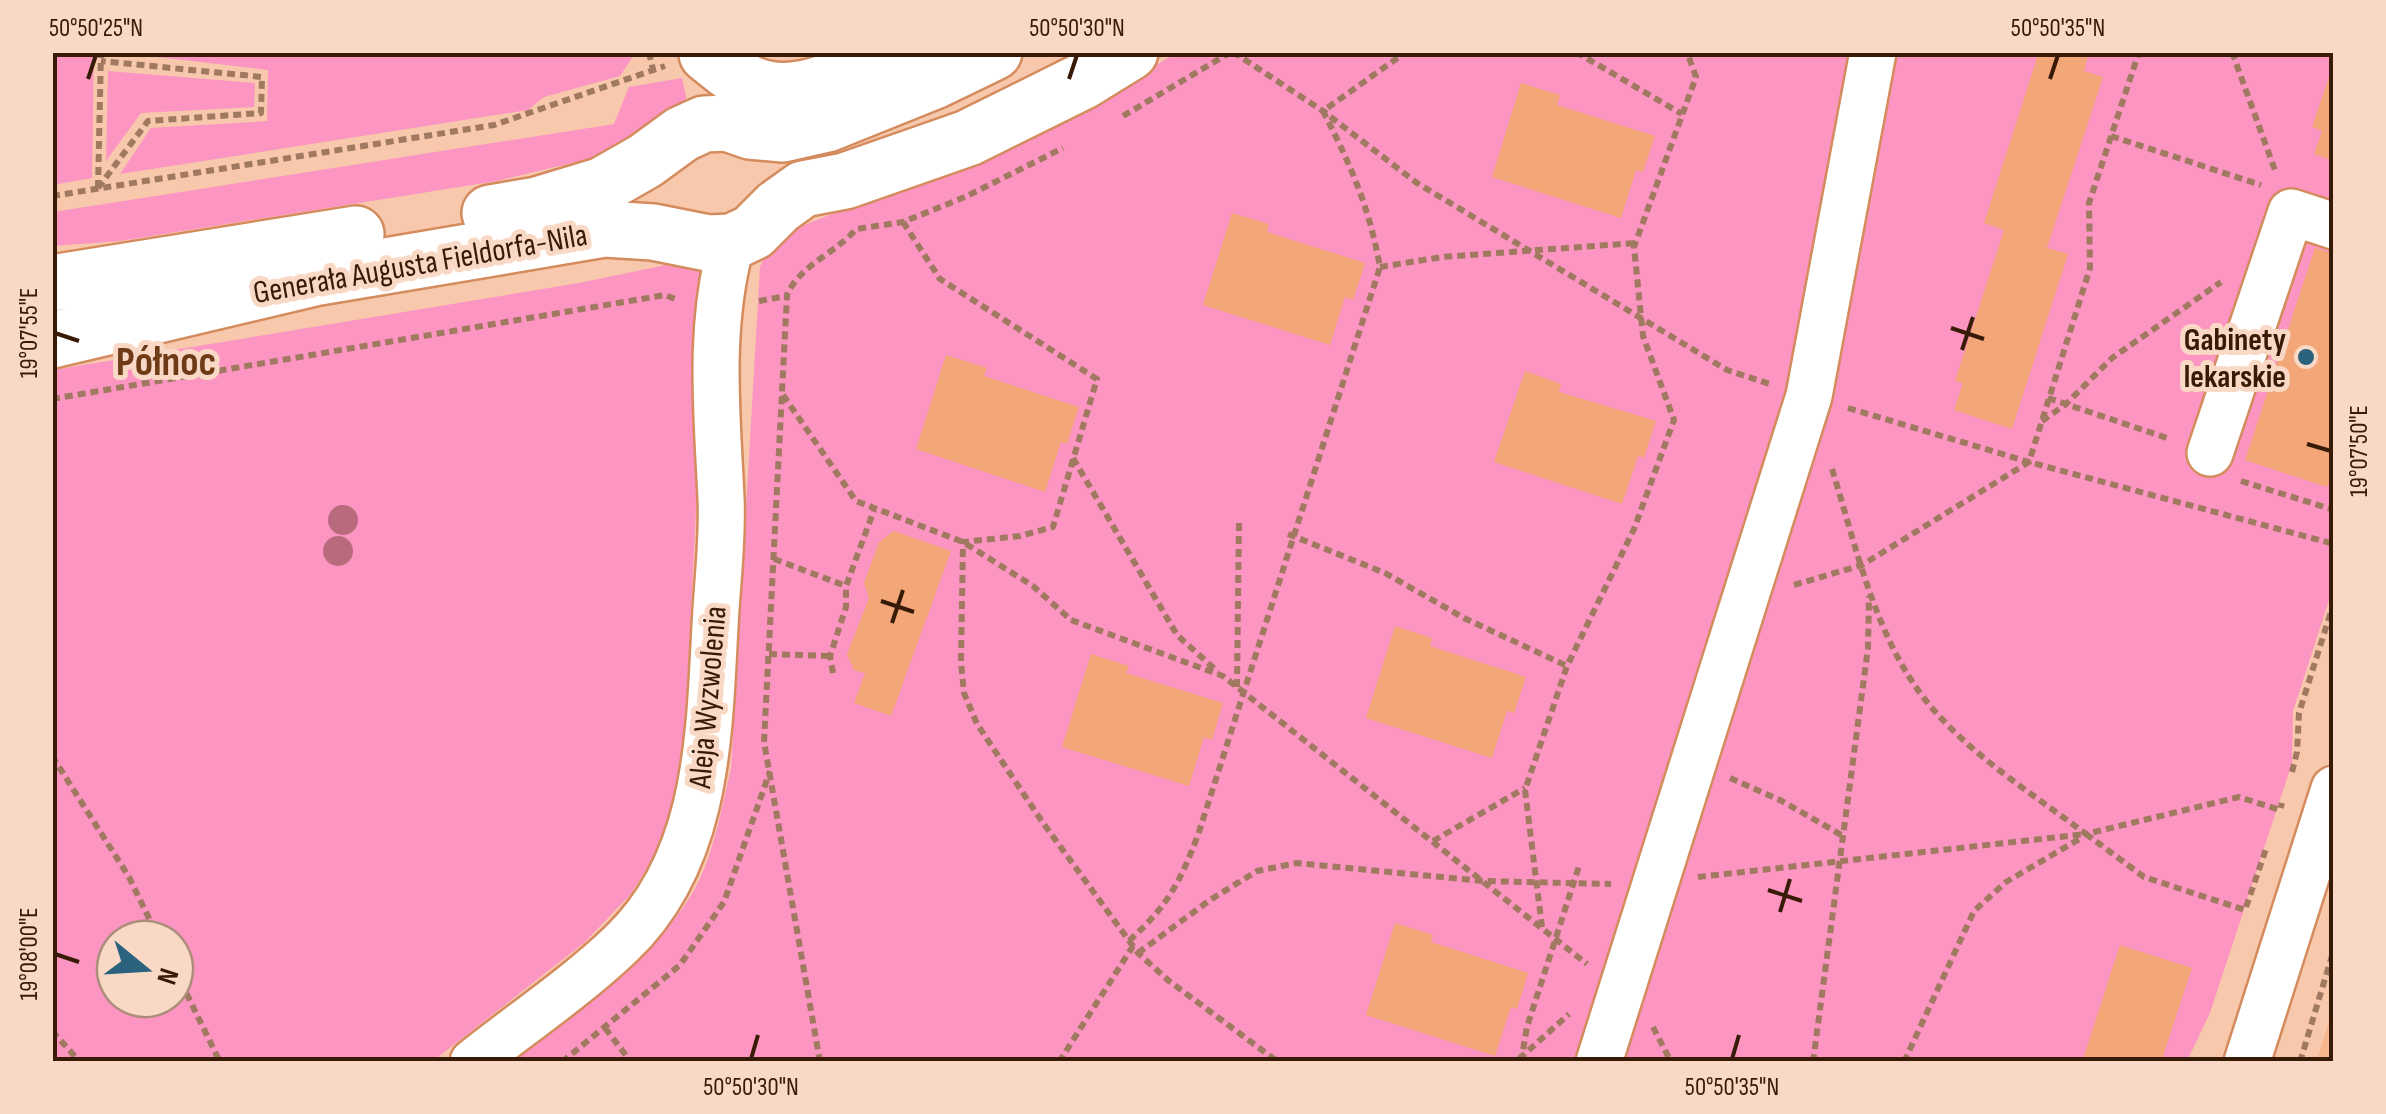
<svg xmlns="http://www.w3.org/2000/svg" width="2386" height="1114" viewBox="0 0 2386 1114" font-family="'Sofia Sans Condensed',sans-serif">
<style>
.built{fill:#f8b68d}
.green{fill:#fc95c2;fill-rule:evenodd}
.building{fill:#f3a778}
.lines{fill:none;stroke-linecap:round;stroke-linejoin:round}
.minor-casing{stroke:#d48b5d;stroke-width:50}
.major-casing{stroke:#d48b5d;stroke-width:60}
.path{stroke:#a07960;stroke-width:6;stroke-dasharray:8 5;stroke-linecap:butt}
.minor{stroke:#fff;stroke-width:45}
.major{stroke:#fff;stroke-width:55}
.tree{fill:#b96a7d}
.ticks{fill:none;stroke:#381b07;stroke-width:4}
.poi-dot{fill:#2b627d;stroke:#f9d9c6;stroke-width:4}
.labels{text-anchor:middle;stroke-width:10;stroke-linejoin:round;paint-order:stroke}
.street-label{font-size:32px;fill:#381b07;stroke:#f9d9c6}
.poi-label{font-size:32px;font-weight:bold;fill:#381b07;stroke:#f9d9c6;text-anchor:end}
.district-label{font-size:42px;font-weight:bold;fill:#6f3b17;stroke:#f9d9c6}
.neatline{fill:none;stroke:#381b07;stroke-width:4}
.ticks-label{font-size:25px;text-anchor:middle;fill:#381b07}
</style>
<rect width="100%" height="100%" fill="#f7c8ac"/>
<polygon class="built" points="2333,1008 2333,1061 2317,1061"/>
<g class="green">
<polygon points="53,52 94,53 92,178 53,185"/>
<polygon points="114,52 635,52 635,53 620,76 544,97 528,110 120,174 151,128 267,121 268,70"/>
<path d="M1176 53H2333V588L2293 711 2292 763 2210 1013 2187 1061 512 1062C573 1013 645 967 688 900 712 865 721 810 731 768L760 267 768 249 786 232 1016 142 1119 88Z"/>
<polygon points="108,71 255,83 254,107 141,113 106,161"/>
<polygon points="682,78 687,101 684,108 634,148 497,181 120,241 53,246 53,212 614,124 629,87"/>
<path d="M690 260 708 274 684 748 677 795 657 852 630 895 585 942 433 1061 53 1062V370L579 283ZM115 939H175V999H115Z"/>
</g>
<g class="building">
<polygon points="2039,52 2089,52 2084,71 2103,77 2047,248 2068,254 2012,429 1954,410 1963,383 1955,381 2004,230 1984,223"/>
<polygon points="2333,65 2334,66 2334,161 2314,154 2322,131 2312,127"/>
<polygon points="1521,83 1560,95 1557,105 1655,136 1643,172 1636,170 1621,218 1492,177"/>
<polygon points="1232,213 1269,224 1267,232 1365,263 1353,300 1345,297 1330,345 1203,305"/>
<polygon points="2315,248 2334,254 2334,467 2327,487 2245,460"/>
<polygon points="946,355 987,368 984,376 1079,407 1067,444 1061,442 1045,492 916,449"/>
<polygon points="1525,371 1561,384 1559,392 1656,421 1644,458 1638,456 1622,504 1494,462"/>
<polygon points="894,531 951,551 891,716 854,703 865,673 854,670 847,654 869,598 864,583 879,542"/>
<polygon points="1395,626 1432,638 1430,646 1526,677 1514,713 1507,711 1492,758 1366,718"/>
<polygon points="1091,654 1129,666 1126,673 1223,703 1212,740 1204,737 1189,786 1062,747"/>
<polygon points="1395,923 1433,935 1431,942 1528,973 1517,1009 1511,1007 1495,1056 1366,1015"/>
<polygon points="2120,945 2192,968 2161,1062 2082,1062"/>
</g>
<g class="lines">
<defs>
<g id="minor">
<polyline points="2210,453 2291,212 2334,226"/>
<path d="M473 1062C522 1023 576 987 621 944 708 861 709 738 715 626 717 584 723 540 721 498 717 413 708 325 732 242"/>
<polyline points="1599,1062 1809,396 1873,52"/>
<polyline points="2247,1062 2334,789"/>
</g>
<g id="major">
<path d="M707 54C722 66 735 78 753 85 800 104 853 70 896 52"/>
<polyline points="490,213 537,205 603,185 645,161 682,134 704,124 727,123 750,131 783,134 827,124 934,81 994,52"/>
<polyline points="52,283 356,234"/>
<polyline points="52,340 314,278 605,229 653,232 708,243 732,242 753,232 778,207 803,189 845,181 968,138 1083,81 1130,52"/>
</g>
</defs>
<use href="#minor" class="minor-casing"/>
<use href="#major" class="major-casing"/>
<g class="path">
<polyline points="649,52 653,70"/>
<polyline points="1233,52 1323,111 1417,183 1727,370 1770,384"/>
<polyline points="1576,52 1682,114"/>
<polyline points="2232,52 2276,173"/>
<polyline points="1123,116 1231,52"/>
<polyline points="2111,136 2261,185"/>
<polyline points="98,188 148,121 261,113 262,77 101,61"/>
<polyline points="98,188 101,52"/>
<polyline points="52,196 494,125 665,66"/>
<polyline points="903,222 940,279 1097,379 1053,527 1020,536 963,542 961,662 964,693 977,724 1041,820 1138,953 1169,981 1278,1062"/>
<polyline points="1380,267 1442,257 1636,243"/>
<polyline points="759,301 786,296"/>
<polyline points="783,395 856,501 963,542 1033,586 1071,620 1223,676 1587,964"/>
<polyline points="2048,398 2170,439"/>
<polyline points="52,399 665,295 678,300"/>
<polyline points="1848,408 2029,462 2334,544"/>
<polyline points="2042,421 2066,404 2112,358 2221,282"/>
<polyline points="1073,458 1177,635 1218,672"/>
<path d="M1832 469C1857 549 1876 643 1932 708 1975 758 2034 795 2086 834L2239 797 2280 810 2282 803"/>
<polyline points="2241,481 2334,510"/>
<polyline points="1288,534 1385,573 1464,618 1567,666"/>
<polyline points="774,559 846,586"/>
<polyline points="1794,585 1862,565 2029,462 2090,268 2089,203 2139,52"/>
<polyline points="769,654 830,656"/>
<polyline points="833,673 830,656 846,607 846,586 874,510"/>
<polyline points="1237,687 1239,519"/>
<polyline points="52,756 129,877 159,939"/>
<polyline points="2292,772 2297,752 2299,713 2334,602"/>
<polyline points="1730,778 1782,801 1843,836"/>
<polyline points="1433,841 1525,788"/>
<polyline points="1698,877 2086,834 2144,877 2245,910 2266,849"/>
<polyline points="1542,927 1525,790 1567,666 1634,529 1674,420 1643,336 1634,247 1696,77 1687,52"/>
<path d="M1129 941C1169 904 1179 884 1198 835L1380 267C1369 206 1351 166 1323 111L1406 52"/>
<polyline points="1138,953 1210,900 1257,871 1297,863 1483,881 1611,884"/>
<polyline points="175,970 220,1062"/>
<polyline points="1653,1027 1671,1062"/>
<polyline points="605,1028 631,1062"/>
<polyline points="52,1031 80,1062"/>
<polyline points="1519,1059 1569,1014"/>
<polyline points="562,1062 680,965 724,902 770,771"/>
<path d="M820 1062 764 742 787 295C800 265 836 253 856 229L903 222 965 197 1063 148"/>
<polyline points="1059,1062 1133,946"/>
<polyline points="1521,1062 1527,1027 1580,863"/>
<polyline points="1813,1062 1868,648 1869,596"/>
<polyline points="1904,1062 1974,911 2006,882 2081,838"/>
<polyline points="2300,1062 2334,949"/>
</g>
<use href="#minor" class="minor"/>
<use href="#major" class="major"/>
</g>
<g class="tree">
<circle cx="343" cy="520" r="15"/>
<circle cx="338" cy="551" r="15"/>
</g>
<path class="ticks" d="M88 79 96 55M1069 79 1077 55M2050 79 2058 55M1951 328 1984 339M55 333 79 341M1962 350 1973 317M2307 444 2331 451M881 601 914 612M892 623 903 590M1768 890 1802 901M1780 912 1790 879M55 954 79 962M751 1059 758 1035M1732 1059 1739 1035"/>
<circle class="poi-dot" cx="2306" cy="357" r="10"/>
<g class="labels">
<g class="street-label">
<text transform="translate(420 263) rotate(-10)" y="11">Generała Augusta Fieldorfa-Nila</text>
<text transform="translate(707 697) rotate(-85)" y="11">Aleja Wyzwolenia</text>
</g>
<g class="poi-label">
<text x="2286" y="350">Gabinety<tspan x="2286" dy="37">lekarskie</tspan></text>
</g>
<g class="district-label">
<text x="166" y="375">Północ</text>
</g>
</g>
<rect width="2386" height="1114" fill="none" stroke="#f9d9c6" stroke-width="110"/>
<g transform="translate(145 969) rotate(108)"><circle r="48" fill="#f9d9c6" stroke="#ac8d7a" stroke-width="2.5"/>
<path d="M0-8L18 38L0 25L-18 38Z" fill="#2b627d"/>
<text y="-15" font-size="28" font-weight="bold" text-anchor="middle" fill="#381b07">N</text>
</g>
<rect x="55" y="55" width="2276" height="1004" class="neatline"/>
<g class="ticks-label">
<text x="96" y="36">50°50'25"N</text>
<text x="1077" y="36">50°50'30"N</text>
<text x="2058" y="36">50°50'35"N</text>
<text transform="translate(28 333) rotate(-90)" y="9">19°07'55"E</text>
<text transform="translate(2358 451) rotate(-90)" y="9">19°07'50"E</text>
<text transform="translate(28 954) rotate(-90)" y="9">19°08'00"E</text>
<text x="751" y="1095">50°50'30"N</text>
<text x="1732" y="1095">50°50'35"N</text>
</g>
</svg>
